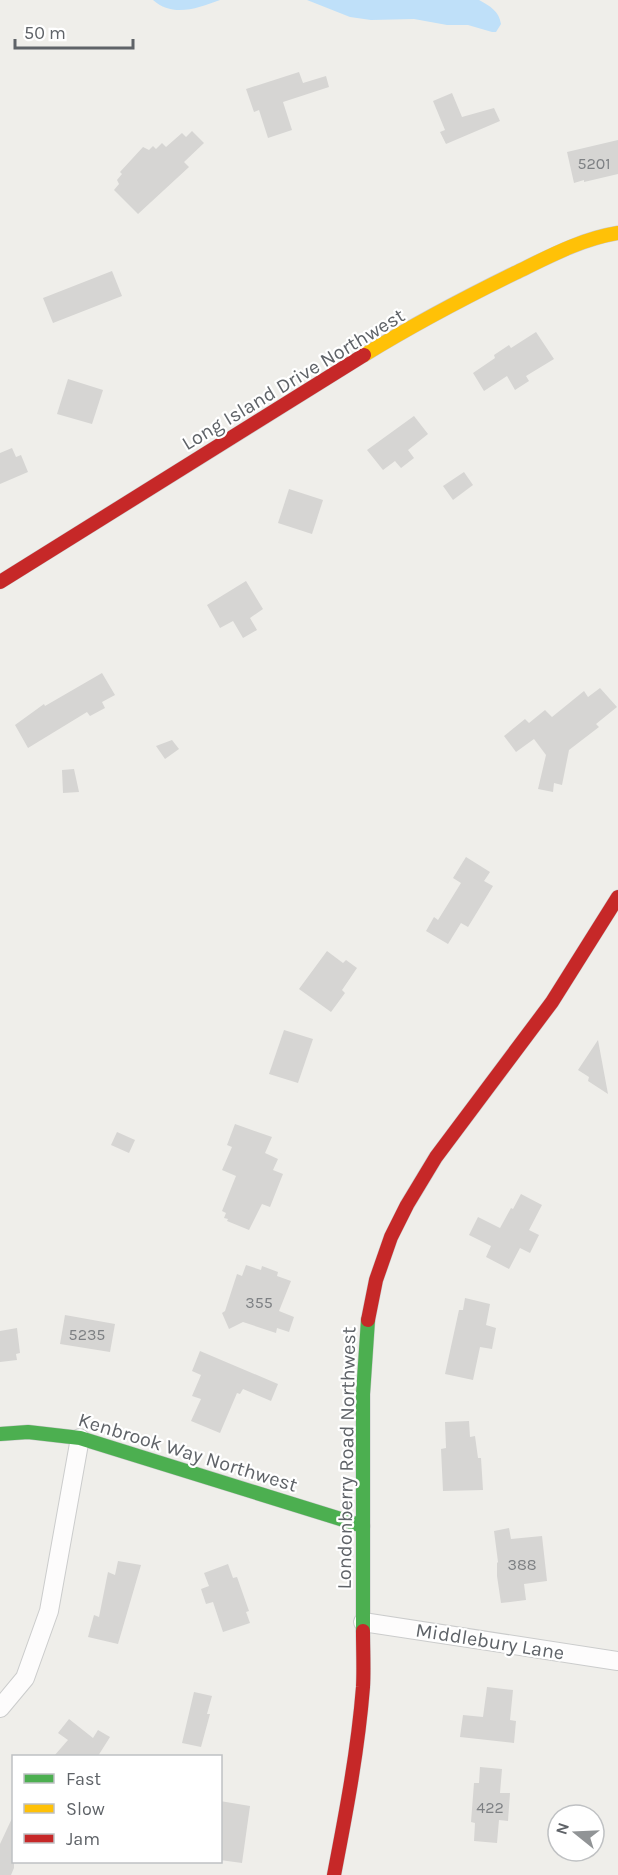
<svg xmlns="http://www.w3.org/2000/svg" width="618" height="1875" viewBox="0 0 618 1875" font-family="Karla,sans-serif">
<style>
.water{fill:#bfe0f9}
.building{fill:#d6d5d3}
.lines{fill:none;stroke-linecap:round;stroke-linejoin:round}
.street-casing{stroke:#cbcccc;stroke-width:20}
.fast-casing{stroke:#cacacb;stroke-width:15}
.slow-casing{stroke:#cacacb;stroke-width:15}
.jam-casing{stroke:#cacacb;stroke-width:15}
.street{stroke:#fdfcfc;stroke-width:18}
.fast{stroke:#4caf50;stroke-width:14}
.slow{stroke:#ffc107;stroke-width:14}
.jam{stroke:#c62828;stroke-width:14}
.labels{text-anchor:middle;stroke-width:4.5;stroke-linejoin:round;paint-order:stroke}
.number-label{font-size:16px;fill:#7e8184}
.street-label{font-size:20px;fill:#5f6368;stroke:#fff}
</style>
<rect width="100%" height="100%" fill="#efeeea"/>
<g class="water">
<path d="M153 0H220C198 8 173 18 153 0Z"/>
<path d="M307 0H479C490 6 499 11 501 24L496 32H492L468 25H447L414 19 371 20 350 17Z"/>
</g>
<g class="building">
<polygon points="299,72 303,83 326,76 329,87 283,102 292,130 268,138 259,110 254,112 246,89"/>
<polygon points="452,93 462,117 494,108 500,121 446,144 440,132 445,130 433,101"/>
<polygon points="192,131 204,143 184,162 189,167 138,214 114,190 119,184 117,180 122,174 120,172 143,147 149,150 153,146 156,149 162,143 166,147 182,133 186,137"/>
<polygon points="618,140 618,174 584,182 584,180 574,183 567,152"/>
<polygon points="112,271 122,296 53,323 43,298"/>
<polygon points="536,332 554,359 526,376 529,381 515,390 507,376 484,391 473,373 495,358 494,355 509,345 511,348"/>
<polygon points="68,379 103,390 92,424 57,414"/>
<polygon points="414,416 428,434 408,450 414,458 401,468 395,461 383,470 367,450"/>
<polygon points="12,448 16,457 21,455 28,472 0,484 0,453"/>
<polygon points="464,472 473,485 453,500 443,486"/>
<polygon points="289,489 323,500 312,534 278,523"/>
<polygon points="246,581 263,609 250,618 257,630 243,638 233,621 220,628 207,605"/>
<polygon points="102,673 115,695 102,702 105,708 90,716 87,712 28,748 15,725 44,704 45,706"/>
<polygon points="600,688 617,707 596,724 599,727 569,750 562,785 554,783 553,792 538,789 546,755 534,739 516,752 504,736 525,719 529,723 545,710 552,717 584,691 588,697"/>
<polygon points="172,740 179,749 165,759 156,746"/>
<polygon points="74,769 79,792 63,793 62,770"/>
<polygon points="466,857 490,872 484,881 493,886 468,927 461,923 448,944 426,931 434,917 438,920 461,883 453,878"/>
<polygon points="327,951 343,963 346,960 357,968 342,990 345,993 331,1012 299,989"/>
<polygon points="284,1030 313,1039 298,1083 269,1074"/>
<polygon points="598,1040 608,1094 588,1081 589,1077 578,1070"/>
<polygon points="235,1124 272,1137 265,1153 278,1159 273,1170 283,1174 270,1207 262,1204 249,1230 227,1221 228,1219 224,1218 226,1213 222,1211 236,1176 222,1170 232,1147 227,1145"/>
<polygon points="117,1132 135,1140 129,1153 111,1145"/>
<polygon points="521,1194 542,1205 529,1230 539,1235 530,1253 520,1248 509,1269 486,1257 491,1246 469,1235 478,1217 500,1228 511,1208 513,1209"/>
<polygon points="246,1265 261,1270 262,1266 278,1272 277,1276 291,1281 279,1311 294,1317 289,1332 277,1328 276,1333 243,1322 229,1329 222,1313 225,1311 237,1274 242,1276"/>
<polygon points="465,1298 490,1304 486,1325 496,1328 492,1349 480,1347 473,1380 445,1374 459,1310 463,1310"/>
<polygon points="65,1315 115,1324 110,1352 60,1344"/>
<polygon points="17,1328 20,1353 16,1354 17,1360 0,1362 0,1331"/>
<polygon points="200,1351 278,1384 271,1401 243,1389 240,1394 237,1393 220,1433 191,1421 201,1399 192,1396 201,1375 192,1371"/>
<polygon points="469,1421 470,1437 475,1436 478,1458 481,1458 483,1490 443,1491 441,1449 446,1448 445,1422"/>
<polygon points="509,1528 511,1539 542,1536 547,1581 524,1584 526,1600 501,1603 497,1576 497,1563 498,1562 494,1531"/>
<polygon points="118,1561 141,1565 118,1644 88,1637 94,1615 99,1617 108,1572 115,1575"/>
<polygon points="228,1564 233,1578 237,1577 249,1611 246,1612 250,1623 223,1632 213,1602 206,1604 201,1589 209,1586 204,1573"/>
<polygon points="487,1687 513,1690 510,1720 516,1721 514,1743 460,1737 463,1715 483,1717"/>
<polygon points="194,1692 212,1696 207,1714 210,1714 201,1747 182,1743"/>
<polygon points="69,1719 93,1738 98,1730 110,1737 98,1756 54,1756 68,1740 58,1733"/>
<polygon points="480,1767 502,1769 500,1793 510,1793 508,1821 499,1820 497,1843 474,1841 475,1823 471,1822 474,1783 479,1783"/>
<polygon points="220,1801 250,1806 242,1863 220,1860"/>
<polygon points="14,1814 14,1868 11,1875 0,1875 0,1844"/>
</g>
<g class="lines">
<defs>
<g id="street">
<polyline points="363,1622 618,1661"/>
<polyline points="0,1708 25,1678 49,1611 80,1438"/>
</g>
<g id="fast">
<polyline points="0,1434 28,1432 80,1438 363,1526"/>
<polyline points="363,1631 363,1394 368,1320"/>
</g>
<path id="slow" d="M364 355C413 325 464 298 515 273 548 257 581 239 618 233"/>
<g id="jam">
<polyline points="0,582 364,355"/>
<polyline points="368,1320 376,1280 391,1237 407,1205 436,1157 552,1002 618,897"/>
<path d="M334 1875C346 1813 358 1750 363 1687 364 1669 363 1650 363 1631"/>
</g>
</defs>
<use href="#street" class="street-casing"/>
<use href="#fast" class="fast-casing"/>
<use href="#slow" class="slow-casing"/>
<use href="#jam" class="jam-casing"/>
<use href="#street" class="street"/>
<use href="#fast" class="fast"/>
<use href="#slow" class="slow"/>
<use href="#jam" class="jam"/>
</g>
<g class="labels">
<g class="number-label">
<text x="594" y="169">5201</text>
<text x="259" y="1308">355</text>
<text x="87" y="1340">5235</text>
<text x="522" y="1570">388</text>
<text x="490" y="1813">422</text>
</g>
<g class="street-label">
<text transform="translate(293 379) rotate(-31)" y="7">Long Island Drive Northwest</text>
<text transform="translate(188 1452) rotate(17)" y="7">Kenbrook Way Northwest</text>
<text transform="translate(346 1458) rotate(-89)" y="7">Londonberry Road Northwest</text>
<text transform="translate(490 1641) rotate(9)" y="7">Middlebury Lane</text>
</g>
</g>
<rect x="12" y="1755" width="210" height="108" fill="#ffffff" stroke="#bfc1c3" stroke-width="1.5"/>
<rect x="24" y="1774" width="30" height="9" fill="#4caf50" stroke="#bfc1c3" stroke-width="1.5"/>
<text x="66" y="1785" font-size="18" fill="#5f6368">Fast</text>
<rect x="24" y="1804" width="30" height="9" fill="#ffc107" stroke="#bfc1c3" stroke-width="1.5"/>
<text x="66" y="1815" font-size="18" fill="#5f6368">Slow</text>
<rect x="24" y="1834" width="30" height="9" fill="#c62828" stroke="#bfc1c3" stroke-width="1.5"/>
<text x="66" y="1845" font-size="18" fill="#5f6368">Jam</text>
<g transform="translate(576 1833) rotate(288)"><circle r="28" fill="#ffffff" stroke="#bfc1c3" stroke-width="1.5"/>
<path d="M0-4.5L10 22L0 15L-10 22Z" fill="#919496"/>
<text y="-9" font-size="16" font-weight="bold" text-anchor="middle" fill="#5f6368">N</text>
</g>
<path d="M15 39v9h118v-9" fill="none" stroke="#5f6368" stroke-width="3"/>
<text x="24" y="39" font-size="18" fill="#5f6368" stroke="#ffffff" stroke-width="4.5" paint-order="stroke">50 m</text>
</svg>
